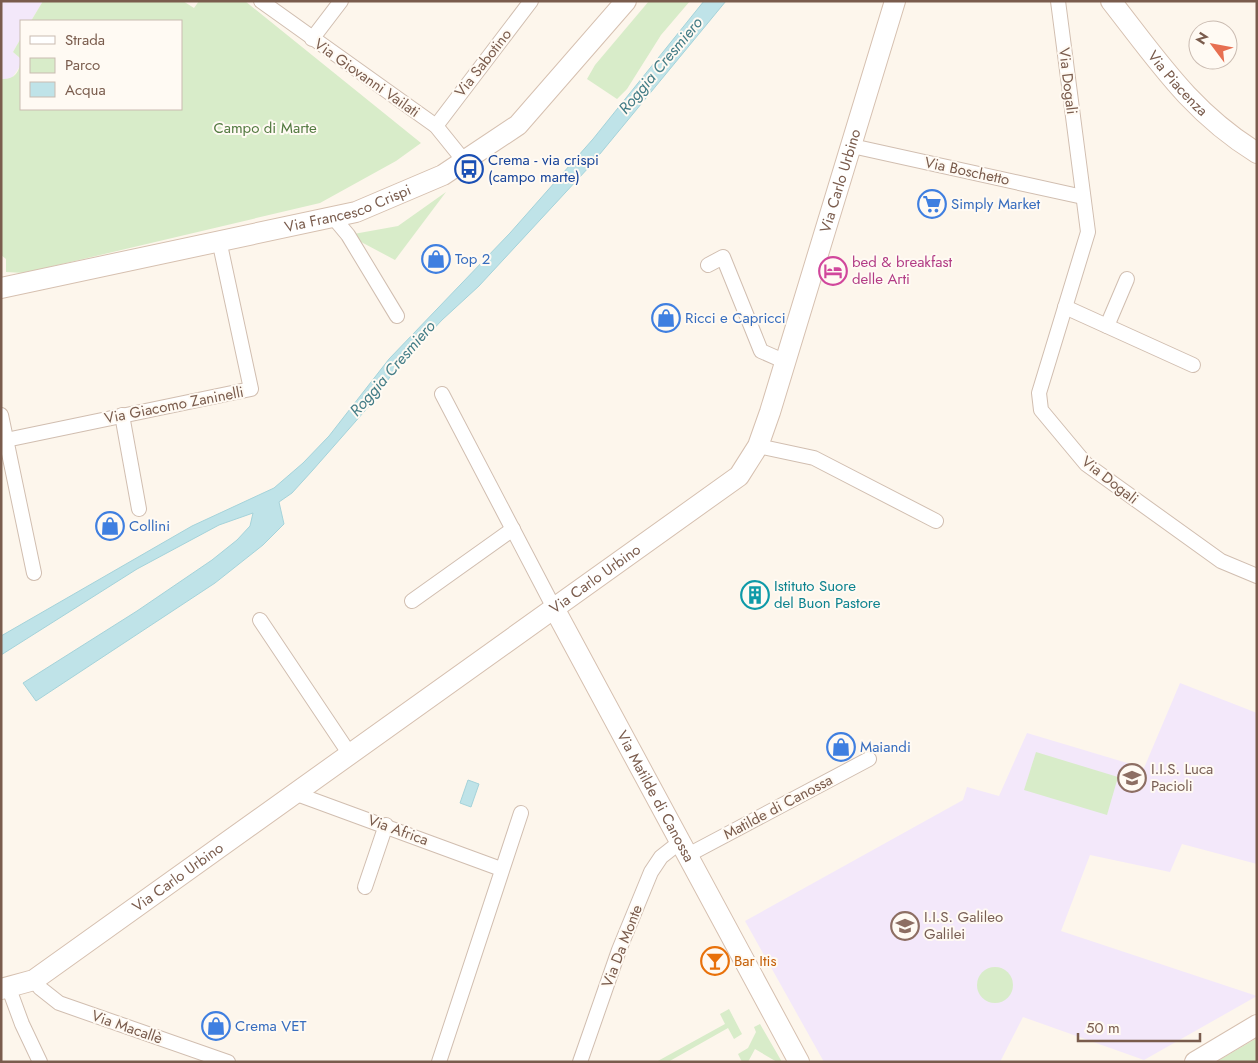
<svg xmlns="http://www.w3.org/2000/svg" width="1258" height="1063" viewBox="0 0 1258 1063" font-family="Jost,sans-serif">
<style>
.education{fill:#f3e8fa}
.green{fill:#d8ecc9}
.water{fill:#bfe3e8;stroke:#a5d3da}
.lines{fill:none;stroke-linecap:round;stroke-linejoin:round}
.street-casing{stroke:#d1beb0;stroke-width:16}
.secondary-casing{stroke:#d6c0b0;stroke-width:22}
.street{stroke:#fff;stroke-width:14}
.secondary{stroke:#fff;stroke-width:20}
.labels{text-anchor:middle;stroke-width:4;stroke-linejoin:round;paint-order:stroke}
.street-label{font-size:15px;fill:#7a5c4d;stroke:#fffaf3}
.park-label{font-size:15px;fill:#537a41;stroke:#fffaf3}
.transit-label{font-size:15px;fill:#164399;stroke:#fffaf3;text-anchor:start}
.shop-label{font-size:15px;fill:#366cbe;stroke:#fffaf3;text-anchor:start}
.hotel-label{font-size:15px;fill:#b23c85;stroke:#fffaf3;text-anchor:start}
.culture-label{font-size:15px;fill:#0d838f;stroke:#fffaf3;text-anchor:start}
.education-label{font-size:15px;fill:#785e54;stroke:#fffaf3;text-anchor:start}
.food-label{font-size:15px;fill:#c56008;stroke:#fffaf3;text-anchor:start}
.water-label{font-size:16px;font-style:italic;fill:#437c86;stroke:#fffaf3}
</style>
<rect width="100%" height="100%" fill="#fdf6ec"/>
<g class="education">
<polygon points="1,1 43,1 31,21 21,21 21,38 13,52 20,58 20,66 12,78 2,80"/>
<polygon points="1180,683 1257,713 1257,864 1182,844 1170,872 1090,855 1061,931 1257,996 1144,1060 1023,1017 1000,1062 824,1062 745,921 963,800 967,787 999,796 1027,733 1144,768"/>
</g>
<g class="green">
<path d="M43 1H183L194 8 199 1H245L421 143 396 161 320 203 24 273 6 272V259L1 255V79C15 80 21 71 20 58L13 52 21 38V109H181V21H31Z"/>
<polygon points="649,1 690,1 661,35 627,89 617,99 587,79 595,65"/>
<polygon points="446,192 395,260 348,235 398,226"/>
<polygon points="1036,752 1118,777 1107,815 1024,790"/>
<circle cx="995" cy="985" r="18"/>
<polygon points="729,1009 742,1034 734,1039 728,1028 668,1062 656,1062 725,1024 720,1014"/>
<polygon points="760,1024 782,1062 777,1062 755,1049 748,1062 742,1062 738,1054 748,1048 756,1032 754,1027"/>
<polygon points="1257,1038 1257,1062 1216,1062"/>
</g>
<g class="water">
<polygon points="704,1 726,1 590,166 479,286 442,320 395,370 370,405 312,471 292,493 279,502 284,524 263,545 215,583 36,701 23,683 137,611 212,560 237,540 250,526 253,513 219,525 137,569 1,655 1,636 192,526 274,488 303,463 329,436 389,359 510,233 593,139"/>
<polygon points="468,780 479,784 471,807 460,803"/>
</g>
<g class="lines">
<defs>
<g id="street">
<polyline points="261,1 436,126 465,162"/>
<polyline points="1058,1 1088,232 1039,393 1041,410 1086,464 1221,561 1257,576"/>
<polyline points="312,39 341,1"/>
<polyline points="436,126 531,1"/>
<polyline points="852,146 1083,197"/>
<polyline points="333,217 348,235 397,316"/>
<polyline points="708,265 723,257 761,351 786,362"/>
<polyline points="1065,307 1193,365"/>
<polyline points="1107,326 1127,279"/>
<polyline points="442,394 554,608"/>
<polyline points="1,415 34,573"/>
<polyline points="122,415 139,509"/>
<polyline points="6,440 251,389 219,240"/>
<polyline points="758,446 814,458 936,521"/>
<polyline points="412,601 513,529"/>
<polyline points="260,620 349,753"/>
<polyline points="294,793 501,869"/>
<polyline points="688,855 869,759"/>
<polyline points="365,887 386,825"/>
<polyline points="34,980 40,988 59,1003 228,1062"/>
<polyline points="8,986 22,1024 40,1062"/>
<polyline points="439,1062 521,813"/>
<polyline points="580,1062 619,950 651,872 661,857 680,842"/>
</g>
<g id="secondary">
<path id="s1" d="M1111 1C1158 61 1191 112 1257 153"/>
<path id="s2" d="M1 288 356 212 443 175 518 125 626 1"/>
<path id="s3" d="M554 608 799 1062"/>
<path id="s4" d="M1 989 34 980 739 476 758 446 770 412 895 1"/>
<polyline points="1195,1062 1257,1025"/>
</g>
</defs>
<use href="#street" class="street-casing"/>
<use href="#secondary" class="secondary-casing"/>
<use href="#street" class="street"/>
<use href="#secondary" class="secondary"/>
</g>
<defs>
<symbol id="bus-ring" viewBox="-11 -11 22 22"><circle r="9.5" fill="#fffaf3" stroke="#1a4fb4" stroke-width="1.5"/><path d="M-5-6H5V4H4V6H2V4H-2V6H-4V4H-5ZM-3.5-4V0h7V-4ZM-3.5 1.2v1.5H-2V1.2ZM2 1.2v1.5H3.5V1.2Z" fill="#1a4fb4"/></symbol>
<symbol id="supermarket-ring" viewBox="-11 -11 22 22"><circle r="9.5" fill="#fffaf3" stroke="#3f7fe0" stroke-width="1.5"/><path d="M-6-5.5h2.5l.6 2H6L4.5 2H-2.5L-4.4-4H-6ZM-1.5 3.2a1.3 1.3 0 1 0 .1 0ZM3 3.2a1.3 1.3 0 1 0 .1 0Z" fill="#3f7fe0"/></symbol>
<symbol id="shop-ring" viewBox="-11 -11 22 22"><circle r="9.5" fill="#fffaf3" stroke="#3f7fe0" stroke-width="1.5"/><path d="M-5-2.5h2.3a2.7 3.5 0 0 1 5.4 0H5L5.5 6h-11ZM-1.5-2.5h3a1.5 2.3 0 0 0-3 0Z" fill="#3f7fe0"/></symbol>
<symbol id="hotel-ring" viewBox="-11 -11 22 22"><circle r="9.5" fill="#fffaf3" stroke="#d1479c" stroke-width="1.5"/><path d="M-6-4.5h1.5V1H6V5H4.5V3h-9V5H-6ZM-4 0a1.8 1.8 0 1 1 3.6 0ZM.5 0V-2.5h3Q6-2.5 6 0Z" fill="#d1479c"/></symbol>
<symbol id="building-ring" viewBox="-11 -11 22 22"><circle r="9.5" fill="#fffaf3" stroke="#0f9aa8" stroke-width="1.5"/><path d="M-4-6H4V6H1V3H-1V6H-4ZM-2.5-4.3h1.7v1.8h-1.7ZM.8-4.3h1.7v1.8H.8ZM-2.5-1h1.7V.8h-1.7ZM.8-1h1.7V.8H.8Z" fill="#0f9aa8"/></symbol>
<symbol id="school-ring" viewBox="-11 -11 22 22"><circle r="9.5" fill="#fffaf3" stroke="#8d6e63" stroke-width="1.5"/><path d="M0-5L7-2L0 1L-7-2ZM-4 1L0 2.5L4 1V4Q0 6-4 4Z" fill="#8d6e63"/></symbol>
<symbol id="bar-ring" viewBox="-11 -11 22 22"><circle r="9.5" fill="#fffaf3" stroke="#e8710a" stroke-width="1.5"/><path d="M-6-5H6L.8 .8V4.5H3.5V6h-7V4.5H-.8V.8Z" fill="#e8710a"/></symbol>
</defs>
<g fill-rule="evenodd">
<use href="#bus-ring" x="453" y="153" width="32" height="32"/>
<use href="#supermarket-ring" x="916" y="188" width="32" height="32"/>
<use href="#shop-ring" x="420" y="243" width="32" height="32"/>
<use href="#hotel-ring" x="817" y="255" width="32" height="32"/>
<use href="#shop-ring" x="650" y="302" width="32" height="32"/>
<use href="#shop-ring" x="94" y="510" width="32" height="32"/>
<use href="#building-ring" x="739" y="579" width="32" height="32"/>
<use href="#shop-ring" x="825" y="731" width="32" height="32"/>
<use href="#school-ring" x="1116" y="762" width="32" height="32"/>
<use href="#school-ring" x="889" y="910" width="32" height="32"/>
<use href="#bar-ring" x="699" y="945" width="32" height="32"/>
<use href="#shop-ring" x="200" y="1010" width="32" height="32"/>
</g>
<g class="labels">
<g class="street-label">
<text transform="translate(483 63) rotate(-52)" y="5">Via Sabotino</text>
<text transform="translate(367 78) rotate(35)" y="5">Via Giovanni Vailati</text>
<text transform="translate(1068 81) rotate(83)" y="5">Via Dogali</text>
<text dy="5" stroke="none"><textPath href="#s1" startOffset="106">Via Piacenza</textPath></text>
<text transform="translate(967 171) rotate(12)" y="5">Via Boschetto</text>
<text dy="5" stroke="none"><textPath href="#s4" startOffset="1214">Via Carlo Urbino</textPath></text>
<text dy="5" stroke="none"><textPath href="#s2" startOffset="356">Via Francesco Crispi</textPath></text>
<text transform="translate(174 405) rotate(-11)" y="5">Via Giacomo Zaninelli</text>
<text transform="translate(1110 480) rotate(38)" y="5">Via Dogali</text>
<text dy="5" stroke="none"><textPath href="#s4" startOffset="724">Via Carlo Urbino</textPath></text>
<text dy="5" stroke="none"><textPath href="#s3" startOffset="214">Via Matilde di Canossa</textPath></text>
<text transform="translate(778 807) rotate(-28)" y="5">Matilde di Canossa</text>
<text transform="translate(398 830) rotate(20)" y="5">Via Africa</text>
<text dy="5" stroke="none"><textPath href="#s4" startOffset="211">Via Carlo Urbino</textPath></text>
<text transform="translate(622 946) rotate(-69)" y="5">Via Da Monte</text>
<text transform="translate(127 1027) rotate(19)" y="5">Via Macallè</text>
</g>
<g class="park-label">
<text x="265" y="133">Campo di Marte</text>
</g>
<g class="transit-label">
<text x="488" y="165">Crema - via crispi<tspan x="488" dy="17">(campo marte)</tspan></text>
</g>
<g class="shop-label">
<text x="951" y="209">Simply Market</text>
<text x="455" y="264">Top 2</text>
<text x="685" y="323">Ricci e Capricci</text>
<text x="129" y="531">Collini</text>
<text x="860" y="752">Maiandi</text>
<text x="235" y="1031">Crema VET</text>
</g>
<g class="hotel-label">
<text x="852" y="267">bed &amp; breakfast<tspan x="852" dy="17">delle Arti</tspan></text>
</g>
<g class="culture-label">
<text x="774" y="591">Istituto Suore<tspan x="774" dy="17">del Buon Pastore</tspan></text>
</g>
<g class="education-label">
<text x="1151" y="774">I.I.S. Luca<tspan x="1151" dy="17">Pacioli</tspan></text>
<text x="924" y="922">I.I.S. Galileo<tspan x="924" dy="17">Galilei</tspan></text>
</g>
<g class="food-label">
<text x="734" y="966">Bar Itis</text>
</g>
<g class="water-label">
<text transform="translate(660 65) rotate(-50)" y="6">Roggia Cresmiero</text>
<text transform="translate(392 368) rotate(-49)" y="6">Roggia Cresmiero</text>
</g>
</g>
<rect width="1258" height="1063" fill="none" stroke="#7a5c4d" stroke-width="5"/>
<rect x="20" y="20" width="162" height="90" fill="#fffaf3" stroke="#cabbb1"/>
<rect x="30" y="36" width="25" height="8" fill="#ffffff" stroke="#cabbb1"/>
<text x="65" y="45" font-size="15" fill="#7a5c4d">Strada</text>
<rect x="30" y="58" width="25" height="15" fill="#d8ecc9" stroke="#cabbb1"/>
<text x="65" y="70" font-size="15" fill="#7a5c4d">Parco</text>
<rect x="30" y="82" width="25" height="15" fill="#bfe3e8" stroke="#cabbb1"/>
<text x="65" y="95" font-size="15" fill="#7a5c4d">Acqua</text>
<g transform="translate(1213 45) rotate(302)"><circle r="24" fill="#fffaf3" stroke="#cabbb1"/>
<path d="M0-4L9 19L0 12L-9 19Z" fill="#e76f51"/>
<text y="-8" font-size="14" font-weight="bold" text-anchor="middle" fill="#7a5c4d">N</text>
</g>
<path d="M1078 1033v8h122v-8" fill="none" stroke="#7a5c4d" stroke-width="2.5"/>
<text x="1086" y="1033" font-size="15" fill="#7a5c4d" stroke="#fffaf3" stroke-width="4" paint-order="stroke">50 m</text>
</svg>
